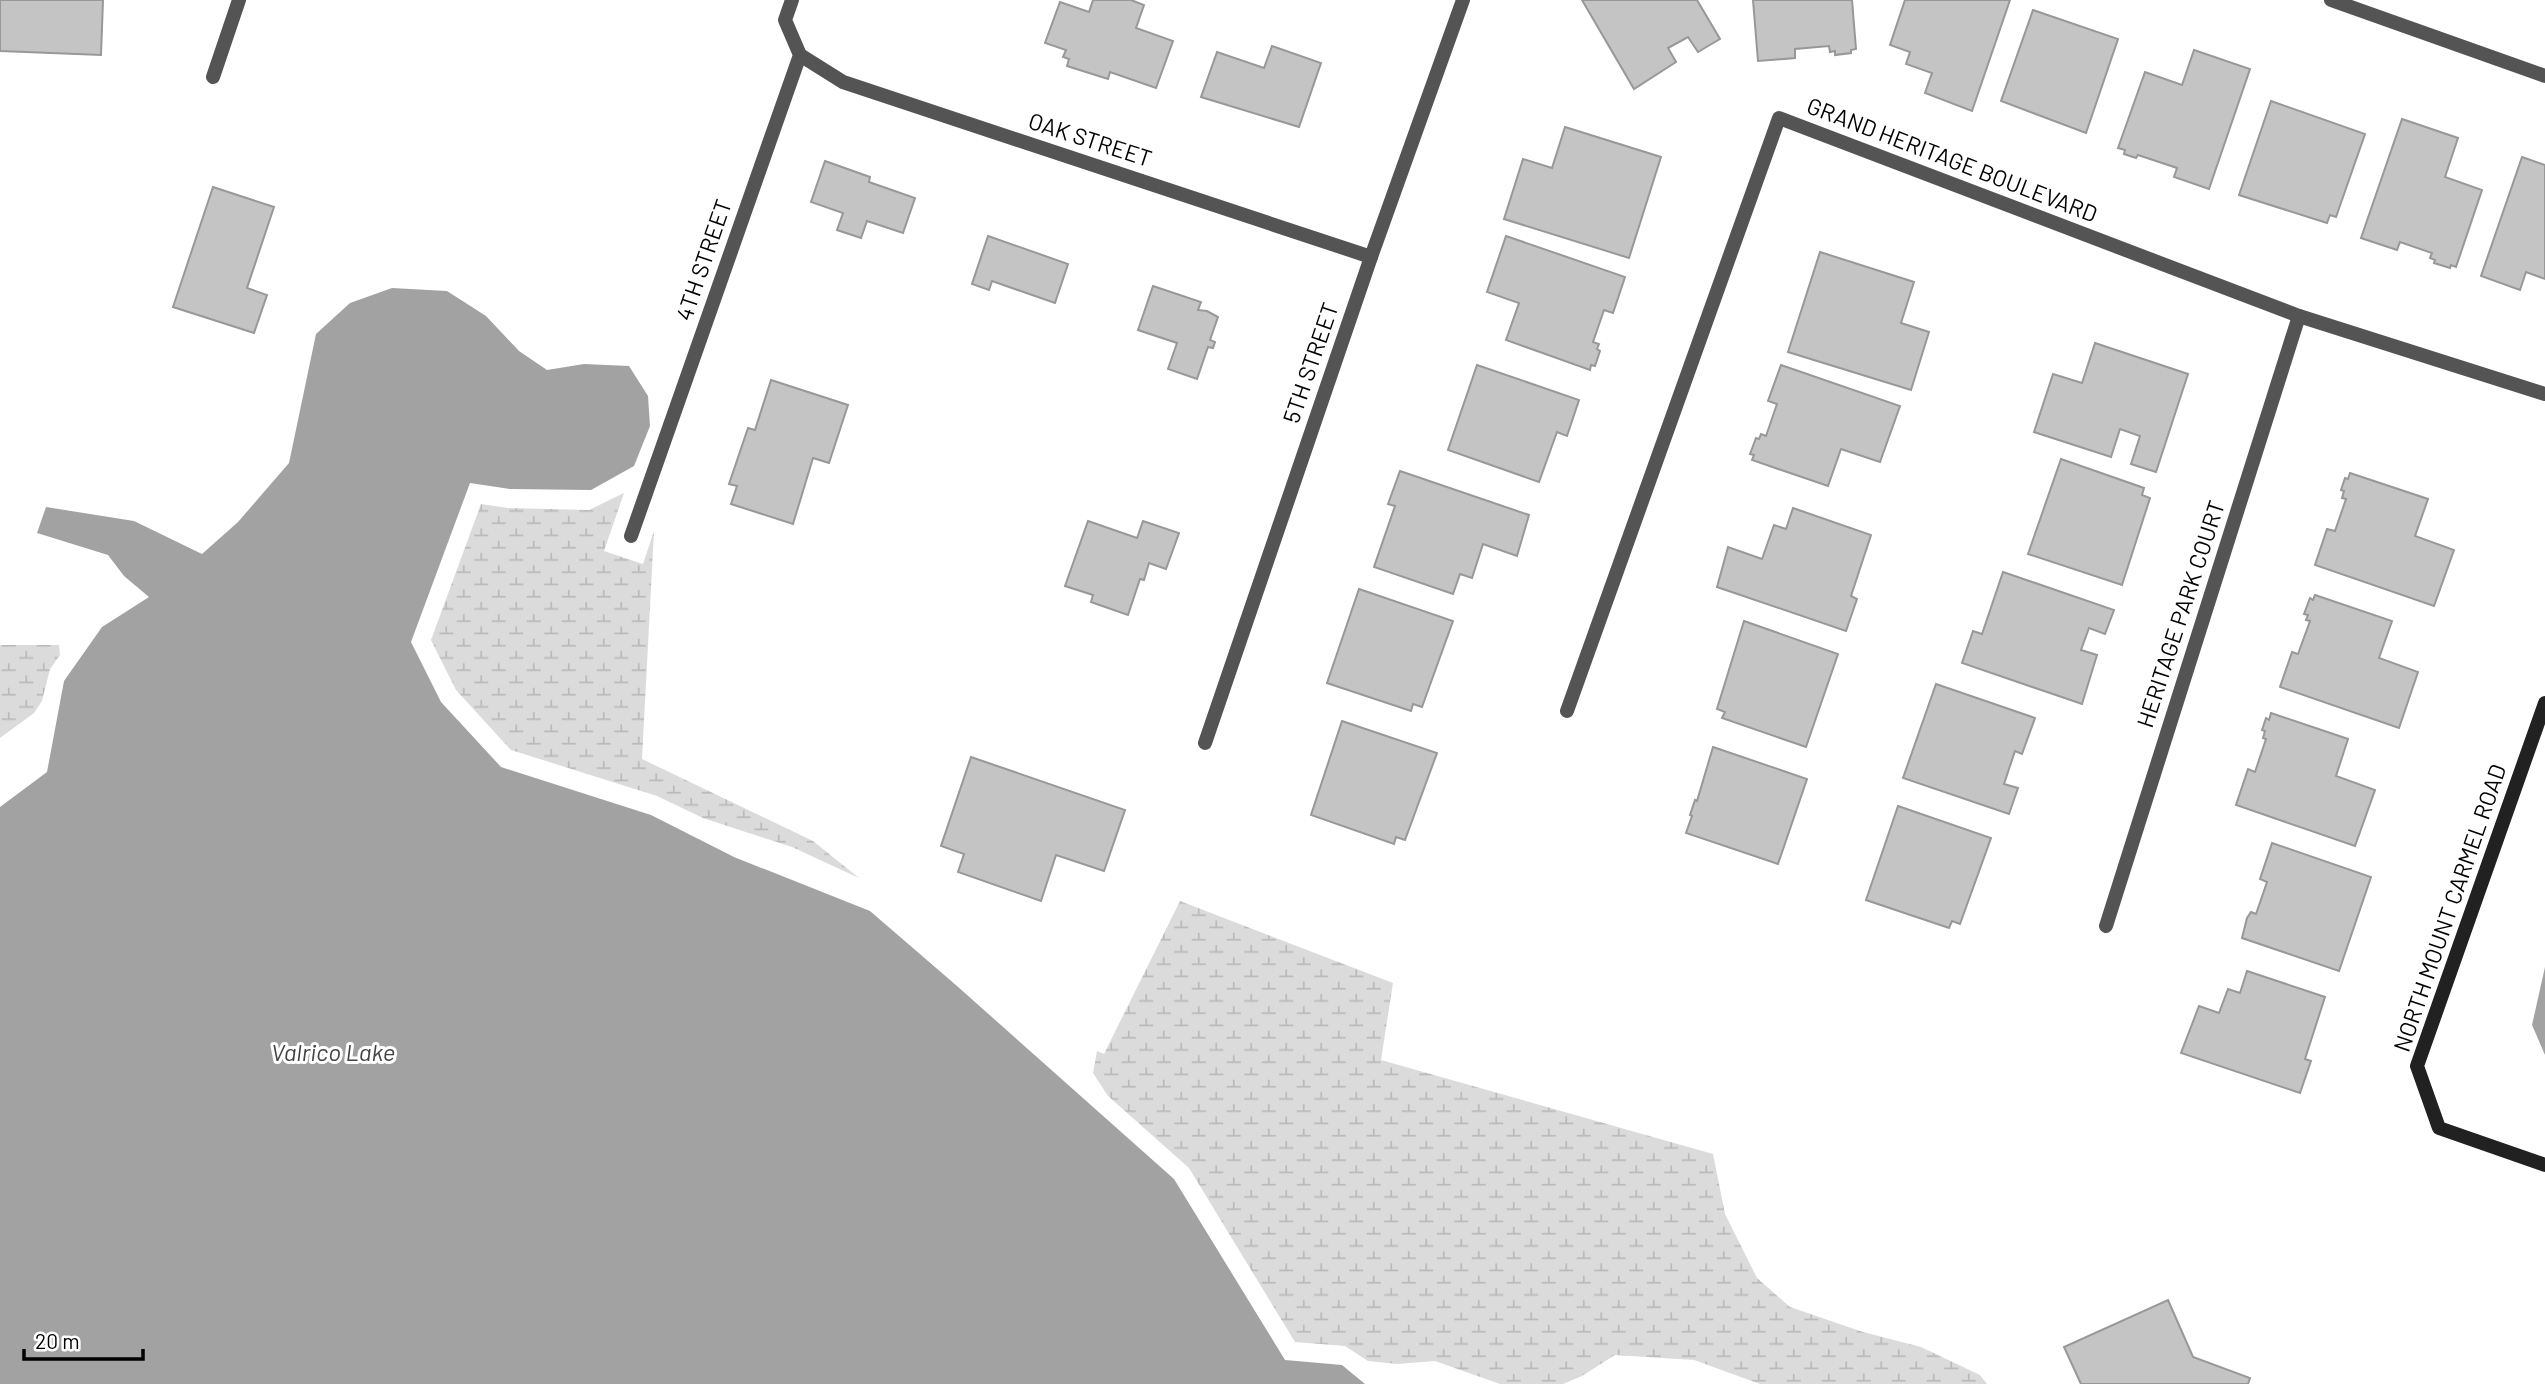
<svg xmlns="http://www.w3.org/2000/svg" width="2545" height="1384" viewBox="0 0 2545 1384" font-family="Barlow,sans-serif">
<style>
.wetland{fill:url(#wetland-marsh)}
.water{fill:#a2a2a2}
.building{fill:#c4c4c4;stroke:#989898;stroke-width:2}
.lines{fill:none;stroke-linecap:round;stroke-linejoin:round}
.street{stroke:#545454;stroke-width:14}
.secondary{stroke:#212121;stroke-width:14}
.labels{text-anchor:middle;stroke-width:6;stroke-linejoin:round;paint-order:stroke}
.street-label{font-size:23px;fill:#000;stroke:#fff}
.water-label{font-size:24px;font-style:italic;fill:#434343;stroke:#fff}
</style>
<defs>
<pattern id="wetland-marsh" width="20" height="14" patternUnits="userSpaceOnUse" patternTransform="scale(1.75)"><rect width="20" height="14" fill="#dbdbdb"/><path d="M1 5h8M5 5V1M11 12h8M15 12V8" fill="none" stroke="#bababa"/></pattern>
</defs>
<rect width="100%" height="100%" fill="#fff"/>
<g class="wetland">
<polygon points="624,493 604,551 643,564 654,531 642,759 813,841 859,878 792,847 703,818 657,796 511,750 456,690 431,640 481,504 508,508 589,510"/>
<polygon points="0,645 59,645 60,655 50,669 42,701 34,713 0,738"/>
<polygon points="1180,901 1393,983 1381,1060 1713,1154 1725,1214 1757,1278 1790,1307 1863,1332 1921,1347 1980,1375 1987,1384 1760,1384 1694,1360 1615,1355 1582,1376 1563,1384 1500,1384 1435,1361 1397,1364 1368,1361 1345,1346 1295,1342 1189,1168 1108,1096 1093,1073 1097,1051 1104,1054"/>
</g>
<g class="water">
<polygon points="392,288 447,291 486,316 519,351 547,370 584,364 629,366 648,396 650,426 634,466 591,490 510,489 470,483 411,642 441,702 501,767 651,815 734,857 870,911 957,986 1174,1179 1285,1360 1342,1365 1365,1384 0,1384 0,807 47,772 64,681 102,627 149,597 124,576 108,555 37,533 46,507 134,521 202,554 238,522 289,463 316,334 350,303"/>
<polygon points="2545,967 2545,1055 2532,1025"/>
</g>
<g class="building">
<polygon points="0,0 103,0 101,55 0,51"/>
<polygon points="1093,0 1131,0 1144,5 1136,28 1173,41 1156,88 1110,72 1108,79 1067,66 1069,59 1063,57 1066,50 1045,43 1060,2 1089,12"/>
<polygon points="1582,0 1697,0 1720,39 1698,52 1688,37 1668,48 1676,62 1634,89"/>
<polygon points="1753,0 1852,0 1856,49 1851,50 1851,53 1835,55 1835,51 1830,52 1829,46 1795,49 1795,58 1758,61"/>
<polygon points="1905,0 2010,0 1972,111 1925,93 1932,73 1906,64 1910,52 1890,45"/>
<polygon points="2033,10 2118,39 2086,133 2001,101"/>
<polygon points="1272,46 1321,63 1299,127 1201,97 1217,52 1264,68"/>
<polygon points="2194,50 2250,69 2209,189 2174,177 2177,168 2138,155 2136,158 2124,154 2125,150 2118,148 2145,72 2182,85"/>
<polygon points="2271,101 2365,134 2336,217 2330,215 2327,223 2239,195"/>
<polygon points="2402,119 2458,138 2445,177 2482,190 2456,267 2451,265 2450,268 2434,263 2435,260 2430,258 2432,253 2400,242 2397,250 2361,238"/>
<polygon points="1565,127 1661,157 1629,258 1504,219 1523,159 1552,168"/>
<polygon points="2522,157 2545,165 2545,279 2526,272 2520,290 2481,276"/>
<polygon points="825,161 870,177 869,182 915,198 903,233 867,221 861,238 837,230 843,213 811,202"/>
<polygon points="213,187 274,207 247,288 267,295 254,333 173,307"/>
<polygon points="988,236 1068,264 1055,303 992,281 989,290 972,284"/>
<polygon points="1506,236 1625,277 1613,313 1604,310 1593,342 1599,344 1597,349 1600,351 1595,366 1591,365 1590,370 1506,340 1519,303 1487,292"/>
<polygon points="1820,252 1914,282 1901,323 1929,332 1911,390 1788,352"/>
<polygon points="1153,286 1201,302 1198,310 1207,311 1218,317 1210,340 1215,342 1213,348 1208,347 1197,379 1168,369 1177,343 1138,330"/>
<polygon points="2095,343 2188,374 2156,472 2131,464 2140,436 2120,429 2111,457 2034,432 2053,374 2082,383"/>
<polygon points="1477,365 1579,400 1567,436 1557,432 1539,482 1448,450"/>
<polygon points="1781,365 1900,406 1880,462 1841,449 1828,486 1752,460 1754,455 1750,454 1756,438 1759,439 1761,434 1766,436 1777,404 1768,401"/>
<polygon points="771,380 848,405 829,463 813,458 793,524 731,504 737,486 729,484 748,428 755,430"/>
<polygon points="2061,459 2144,488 2142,495 2150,498 2122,585 2028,554"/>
<polygon points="1400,471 1529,515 1517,556 1483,544 1472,578 1460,574 1453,594 1374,567 1395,506 1388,504"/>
<polygon points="2350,473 2428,499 2415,536 2454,550 2434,606 2315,565 2327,529 2335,531 2346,499 2342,498 2344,491 2341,490 2345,478 2348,479"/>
<polygon points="1793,508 1871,535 1851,596 1857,599 1846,631 1717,587 1728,547 1762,559 1774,525 1786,529"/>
<polygon points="1088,521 1137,538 1143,521 1179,533 1166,569 1149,563 1144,580 1140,579 1128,615 1091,602 1093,595 1065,586"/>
<polygon points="2003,572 2114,610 2105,634 2089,628 2081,650 2097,655 2082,704 1962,663 1973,631 1982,634"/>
<polygon points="1359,589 1453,621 1422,707 1413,704 1411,711 1327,683"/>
<polygon points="2315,595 2392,621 2379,658 2418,672 2399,728 2280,687 2292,652 2298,654 2310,621 2306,620 2308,615 2304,614 2310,598 2313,600"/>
<polygon points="1744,621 1838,654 1806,747 1722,718 1725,712 1717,709"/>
<polygon points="1936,684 2035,718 2022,754 2015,751 2004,784 2018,788 2009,814 1903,778"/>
<polygon points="2271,713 2348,739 2336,776 2375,790 2355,846 2236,805 2248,769 2255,772 2266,739 2263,738 2265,731 2262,730 2266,718 2269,720"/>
<polygon points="1342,721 1437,753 1405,840 1396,837 1394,844 1311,815"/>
<polygon points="1713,747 1807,779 1778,864 1686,833 1692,816 1690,815 1695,800 1697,801"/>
<polygon points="971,757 1125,810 1104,871 1056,855 1041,901 958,872 964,854 941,846"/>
<polygon points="1898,806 1991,838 1960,924 1952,921 1949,928 1866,900"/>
<polygon points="2272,843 2371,877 2339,971 2242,938 2247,918 2251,912 2256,914 2267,882 2260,879"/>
<polygon points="2247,971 2325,997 2305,1059 2311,1061 2300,1093 2181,1053 2199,1006 2219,1013 2228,989 2240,993"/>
<polygon points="2168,1300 2193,1357 2250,1378 2248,1384 2081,1384 2064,1347"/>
</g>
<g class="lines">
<g class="street">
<polyline points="2331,0 2545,76"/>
<polyline points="800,55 843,82 1371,257"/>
<polyline points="213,77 239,0"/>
<polyline points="631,536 800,55 785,20 792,0"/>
<polyline points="1567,711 1779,118 2299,316 2545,394"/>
<polyline points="1205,743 1371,257 1463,0"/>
<polyline points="2106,926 2299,316"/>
</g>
<polyline class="secondary" points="2545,703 2417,1066 2439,1128 2545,1165"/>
</g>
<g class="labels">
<g class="street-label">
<text transform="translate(1090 140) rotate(18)" y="8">OAK STREET</text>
<text transform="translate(1952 160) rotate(21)" y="8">GRAND HERITAGE BOULEVARD</text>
<text transform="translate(704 260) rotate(-71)" y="8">4TH STREET</text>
<text transform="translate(1311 363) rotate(-71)" y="8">5TH STREET</text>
<text transform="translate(2181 614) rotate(-72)" y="8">HERITAGE PARK COURT</text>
<text transform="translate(2450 908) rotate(-71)" y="8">NORTH MOUNT CARMEL ROAD</text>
</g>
<g class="water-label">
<text x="333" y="1061">Valrico Lake</text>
</g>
</g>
<path d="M24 1349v10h119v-10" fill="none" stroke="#000000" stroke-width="3.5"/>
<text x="35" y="1349" font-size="21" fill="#000000" stroke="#ffffff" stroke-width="5" paint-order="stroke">20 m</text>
</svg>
